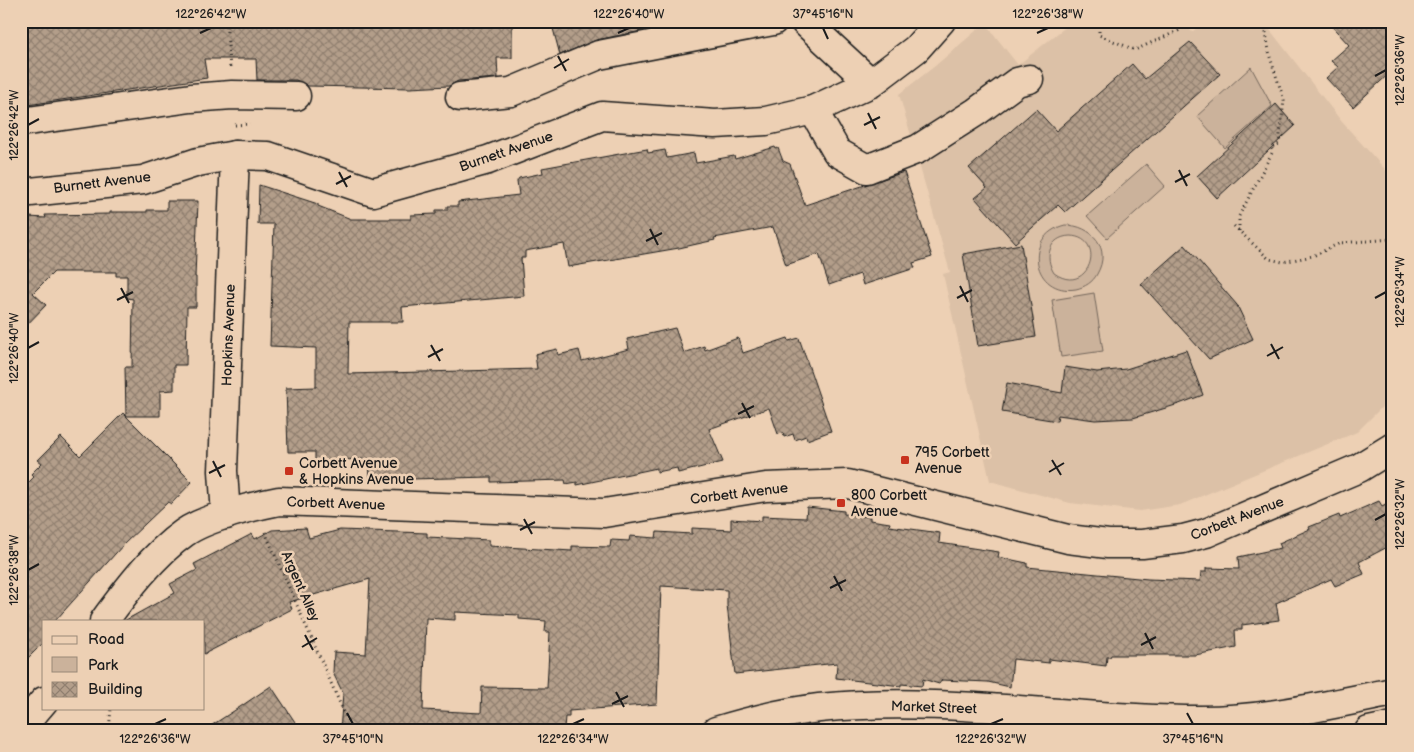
<svg xmlns="http://www.w3.org/2000/svg" width="1414" height="752" viewBox="0 0 1414 752" font-family="'Balsamiq Sans',sans-serif">
<style>
.built{fill:#dcc1a7}
.park{fill:#cbb29b;stroke:#74675c;fill-rule:evenodd}
.building{fill:url(#building-cross-hatch);stroke:#1c1c1c;fill-rule:evenodd}
.lines{fill:none;stroke-linecap:round;stroke-linejoin:round}
.minor-casing{stroke:#1c1c1c;stroke-width:31}
.major-casing{stroke:#1c1c1c;stroke-width:31}
.path{stroke:#1c1c1c;stroke-width:3;stroke-dasharray:1 4;stroke-linecap:butt}
.minor{stroke:#edd0b4;stroke-width:28}
.major{stroke:#edd0b4;stroke-width:28}
.ticks{fill:none;stroke:#1c1c1c;stroke-width:2}
.poi-dot{fill:#c8321e;stroke:#edd0b4;stroke-width:2}
.labels{text-anchor:middle;stroke-width:5;stroke-linejoin:round;paint-order:stroke}
.street-label{font-size:14px;fill:#1c1c1c;stroke:#edd0b4}
.poi-label{font-size:14px;fill:#1c1c1c;stroke:#edd0b4;text-anchor:start}
.neatline{fill:none;stroke:#1c1c1c;stroke-width:2}
.ticks-label{font-size:12px;text-anchor:middle;fill:#1c1c1c}
</style>
<defs>
<pattern id="building-cross-hatch" width="8" height="8" patternUnits="userSpaceOnUse" patternTransform="scale(1.25)"><rect width="8" height="8" fill="#b39e8a"/><path d="M0 0l8 8M0 8l8-8" fill="none" stroke="#918070"/></pattern>
</defs>
<rect width="100%" height="100%" fill="#edd0b4"/>
<filter id="ink" filterUnits="userSpaceOnUse"><feTurbulence type="fractalNoise" baseFrequency=".02" numOctaves="2"/><feDisplacementMap in="SourceGraphic" scale="10" xChannelSelector="R" yChannelSelector="G"/><feConvolveMatrix kernelMatrix="1 2 1 2 8 2 1 2 1" color-interpolation-filters="sRGB"/></filter>
<g filter="url(#ink)">
<polygon class="built" points="1073,21 1183,21 1192,32 1205,21 1263,21 1342,122 1393,178 1393,396 1357,432 1180,505 1140,511 1070,503 990,481 943,274 950,272 899,94 935,66 985,23 1018,65"/>
<g class="park">
<polygon points="1251,67 1272,106 1225,148 1197,116"/>
<polygon points="1146,164 1165,186 1107,238 1087,216"/>
<path d="M1065 225C1092 225 1112 248 1097 274 1093 282 1085 287 1076 289 1033 296 1021 236 1065 225ZM1070 236C1108 237 1089 298 1054 273 1044 257 1049 237 1070 236Z"/>
<polygon points="1094,293 1103,351 1061,357 1052,300"/>
</g>
<g class="building">
<polygon points="35,21 512,21 512,58 497,58 498,78 458,81 449,86 410,88 308,86 296,80 257,80 256,59 204,59 207,78 21,106 21,45 26,44 22,24"/>
<polygon points="551,21 662,21 663,27 596,40 560,55"/>
<polygon points="1327,21 1393,21 1393,70 1353,107 1326,78 1338,67 1331,61 1349,45"/>
<polygon points="1190,42 1220,74 1065,212 1058,205 1015,243 975,198 987,188 969,168 1036,109 1056,131 1132,64 1145,79"/>
<polygon points="1276,104 1295,126 1217,198 1197,176"/>
<polygon points="775,147 776,149 778,148 783,161 790,164 805,205 904,172 932,257 913,263 915,268 863,285 860,274 829,285 819,254 786,265 773,227 714,238 715,240 679,248 568,267 564,244 525,251 525,258 521,258 524,296 402,307 403,322 349,322 348,374 537,369 535,354 557,349 558,355 579,350 582,361 629,349 627,339 675,328 684,353 704,346 705,350 738,338 743,353 788,338 789,341 799,338 831,431 807,440 806,436 795,440 793,434 784,437 783,433 778,434 769,408 709,429 723,462 678,473 677,468 657,472 657,468 577,485 577,482 566,484 565,480 491,482 491,477 370,480 369,459 315,461 315,452 288,452 286,388 316,387 316,348 270,346 274,224 258,224 259,185 318,204 318,206 351,219 411,219 411,215 436,214 436,210 447,210 447,206 458,206 458,202 519,195 517,181 519,178 543,173 542,168 647,149 648,153 665,150 667,158 694,153 696,163 734,156 735,159"/>
<polygon points="167,201 198,201 195,277 196,277 196,307 187,307 186,365 174,365 174,390 160,391 160,416 126,416 125,367 132,367 133,299 127,298 127,276 116,276 116,272 54,272 33,293 46,305 21,331 21,225 28,217 46,218 45,215 110,214 110,212 147,212 147,210 167,210"/>
<polygon points="1021,244 1036,337 978,346 963,254"/>
<polygon points="1185,245 1237,305 1253,339 1209,359 1141,284"/>
<polygon points="1186,350 1203,395 1179,404 1133,418 1095,420 1058,415 1057,421 1002,412 1007,383 1062,393 1065,367 1097,372 1126,369"/>
<polygon points="123,413 192,482 171,504 168,502 124,544 55,621 44,621 44,642 21,665 21,490 34,477 31,474 42,463 38,460 61,437 80,456"/>
<path d="M1393 500V544L1359 562 1364 574 1335 586 1331 579 1276 603 1279 620 1242 625V630H1235L1236 647 1195 655H1111L1110 657H1107L1106 666 1049 659V663L1013 659 1010 687 988 682 942 680 939 684 923 679 922 686 901 684V686L836 678 837 663 735 674 727 605V590L661 586 657 704 569 711V717H565L564 728 553 731H340L343 693 333 673 334 652 366 654 370 579 289 602 292 609 204 654V621H124L175 593 170 584 197 570 194 564 252 534 255 539 272 530 306 528 309 538 340 530 427 533V537L489 540V546L572 551V546L610 547 611 540 629 541 630 536 656 538 657 532 692 534V528L731 530V519L762 521V516L806 518 807 507 844 511V514L870 517V520L890 523 889 526 940 533 939 543 999 552 998 557 1027 563V567L1148 579 1200 581 1201 572H1206V568L1239 569 1238 557 1281 548 1279 543 1310 529 1309 527 1339 515 1340 518 1379 501 1382 506ZM455 612 519 615V619L546 621 545 632H550L547 688 482 687 481 713 423 710 426 618 455 620Z"/>
<polygon points="271,686 301,731 203,731 240,707"/>
</g>
<g class="lines">
<defs>
<g id="minor">
<polyline points="804,21 871,83"/>
<polyline points="460,97 511,92 599,55 773,21"/>
<polyline points="813,110 837,152 867,169 918,149 976,112 1017,82 1029,79"/>
<polyline points="21,122 191,98 232,95 296,96"/>
<polyline points="21,193 143,180 198,162 235,155 268,156 373,192 488,160 602,116 715,124 766,121 813,110 871,83 916,49 941,21"/>
<polyline points="226,515 223,471 235,155"/>
<path d="M104 621C126 591 153 555 184 533 205 518 253 506 279 501L604 513 766 487 848 484 1068 539 1108 544H1142L1183 539 1206 533 1359 468 1393 447"/>
<polyline points="21,728 44,701"/>
</g>
<g id="major">
<path d="M716 731C749 721 784 712 819 708 945 695 1073 720 1199 720 1265 720 1329 705 1393 692"/>
<polyline points="1369,731 1393,726"/>
</g>
</defs>
<use href="#minor" class="minor-casing"/>
<use href="#major" class="major-casing"/>
<g class="path">
<polyline points="226,21 230,67"/>
<polyline points="1099,21 1099,35 1135,50 1178,31 1191,21"/>
<polyline points="235,125 250,124"/>
<polyline points="1234,226 1269,259 1283,262 1313,256 1340,243 1393,239"/>
<polyline points="1239,231 1239,216 1273,151 1271,147 1279,144 1284,100 1270,57 1264,21"/>
<polyline points="265,532 352,731"/>
<polyline points="109,731 111,708"/>
</g>
<use href="#minor" class="minor"/>
<use href="#major" class="major"/>
</g>
</g>
<path class="ticks" d="M823 28 828 39M200 33 211 28M618 33 629 28M1037 33 1048 28M558 56 566 71M554 68 569 59M1375 76 1386 70M868 113 876 129M28 125 39 119M864 125 880 117M1179 170 1187 186M339 172 347 187M1175 182 1190 174M336 184 351 176M650 229 658 245M646 241 662 233M960 286 968 302M121 288 129 303M957 298 972 290M1375 298 1386 292M117 300 133 292M1271 344 1279 359M431 345 440 361M28 348 39 342M1267 356 1283 347M428 357 443 349M742 403 750 418M738 414 754 406M1052 460 1061 475M213 461 221 477M1049 472 1064 463M209 473 225 465M524 519 532 534M1375 520 1386 514M520 530 535 522M28 570 39 564M834 576 842 591M830 588 846 580M1145 633 1153 649M305 635 313 650M1141 645 1156 637M302 647 317 638M616 692 624 707M612 704 628 696M347 713 353 724M1187 713 1193 724M155 724 166 719M573 724 584 719M991 724 1003 719"/>
<g class="poi-dot">
<rect x="900" y="455" width="10" height="10" rx="2.5"/>
<rect x="284" y="466" width="10" height="10" rx="2.5"/>
<rect x="836" y="498" width="10" height="10" rx="2.5"/>
</g>
<g class="labels">
<g class="street-label">
<text transform="translate(506 151) rotate(-19)" y="5">Burnett Avenue</text>
<text transform="translate(102 182) rotate(-7)" y="5">Burnett Avenue</text>
<text transform="translate(228 335) rotate(-88)" y="5">Hopkins Avenue</text>
<text transform="translate(739 493) rotate(-7)" y="5">Corbett Avenue</text>
<text transform="translate(336 503) rotate(2)" y="5">Corbett Avenue</text>
<text transform="translate(1237 518) rotate(-21)" y="5">Corbett Avenue</text>
<text transform="translate(301 586) rotate(66)" y="5">Argent Alley</text>
<text transform="translate(934 707) rotate(2)" y="5">Market Street</text>
</g>
<g class="poi-label">
<text x="915" y="457">795 Corbett<tspan x="915" dy="16">Avenue</tspan></text>
<text x="299" y="468">Corbett Avenue<tspan x="299" dy="16">&amp; Hopkins Avenue</tspan></text>
<text x="851" y="500">800 Corbett<tspan x="851" dy="16">Avenue</tspan></text>
</g>
</g>
<rect width="1414" height="752" fill="none" stroke="#edd0b4" stroke-width="55"/>
<rect x="42" y="620" width="162" height="90" fill="#edd0b4" stroke="#998877"/>
<rect x="52" y="636" width="25" height="8" fill="#edd0b4" stroke="#998877"/>
<text x="88" y="644" font-size="15" fill="#1c1c1c">Road</text>
<rect x="52" y="657" width="25" height="15" fill="#cbb29b" stroke="#998877"/>
<text x="88" y="670" font-size="15" fill="#1c1c1c">Park</text>
<rect x="52" y="682" width="25" height="15" fill="url(#building-cross-hatch)" stroke="#998877"/>
<text x="88" y="694" font-size="15" fill="#1c1c1c">Building</text>
<rect x="28" y="28" width="1358" height="696" class="neatline"/>
<g class="ticks-label">
<text x="211" y="18">122°26'42"W</text>
<text x="629" y="18">122°26'40"W</text>
<text x="823" y="18">37°45'16"N</text>
<text x="1048" y="18">122°26'38"W</text>
<text transform="translate(1400 70) rotate(-90)" y="4">122°26'36"W</text>
<text transform="translate(14 125) rotate(-90)" y="4">122°26'42"W</text>
<text transform="translate(1400 292) rotate(-90)" y="4">122°26'34"W</text>
<text transform="translate(14 348) rotate(-90)" y="4">122°26'40"W</text>
<text transform="translate(1400 514) rotate(-90)" y="4">122°26'32"W</text>
<text transform="translate(14 570) rotate(-90)" y="4">122°26'38"W</text>
<text x="155" y="743">122°26'36"W</text>
<text x="353" y="743">37°45'10"N</text>
<text x="573" y="743">122°26'34"W</text>
<text x="991" y="743">122°26'32"W</text>
<text x="1193" y="743">37°45'16"N</text>
</g>
</svg>
